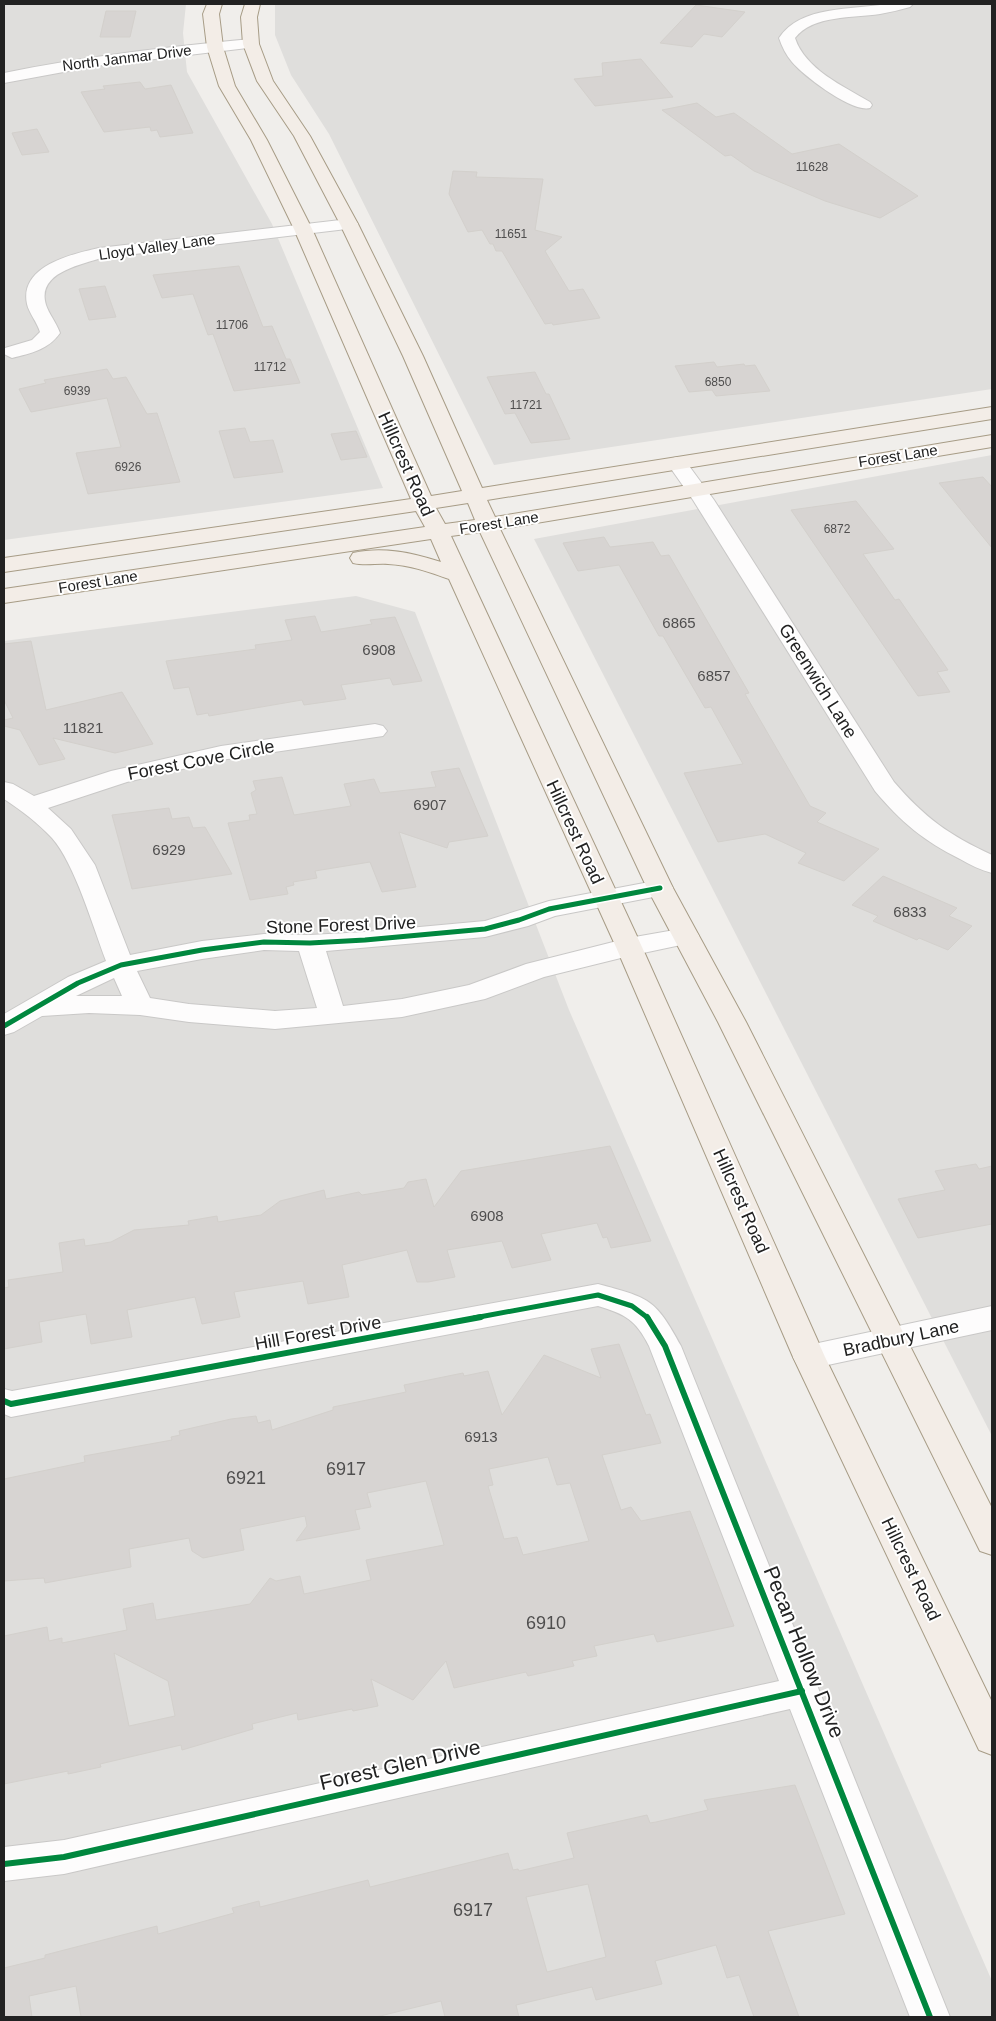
<svg xmlns="http://www.w3.org/2000/svg" width="996" height="2021" viewBox="0 0 996 2021" font-family="Arial,sans-serif">
<style>
.residential{fill:#dfdedc}
.building{fill:#d7d4d2;stroke:#d3d0cc;fill-rule:evenodd}
.lines{fill:none;stroke-linecap:round;stroke-linejoin:round}
.minor-casing{stroke:#c9c8c7;stroke-width:2}
.major-casing{stroke:#a79c86;stroke-width:2}
.minor{fill:#fdfcfc;fill-rule:evenodd}
.major{fill:#f3ede7;fill-rule:evenodd}
.cycleway-far1-casing{stroke:#fff;stroke-width:8}
.cycleway-casing{stroke:#fff;stroke-width:9}
.cycleway-far1{stroke:#00873e;stroke-width:5}
.cycleway{stroke:#00873e;stroke-width:6}
.labels{text-anchor:middle;stroke-width:4;stroke-linejoin:round;paint-order:stroke}
.far-number-label{font-size:12px;fill:#4f4e4e}
.far-street-label{font-size:15px;fill:#222;stroke:#fff}
.number-label{font-size:15px;fill:#4f4e4e}
.street-label{font-size:18px;fill:#222;stroke:#fff}
.near-number-label{font-size:18px;fill:#4f4e4e}
.near-street-label{font-size:21px;fill:#222;stroke:#fff}
</style>
<rect width="100%" height="100%" fill="#f0eeeb"/>
<g class="residential">
<polygon points="4,4 186,4 183,33 187,72 272,224 383,488 4,540"/>
<polygon points="275,4 992,4 992,389 494,465 329,134 291,75 275,35"/>
<polygon points="992,455 992,1436 534,539"/>
<polygon points="356,596 415,612 569,1010 992,1981 992,2017 4,2017 4,641"/>
</g>
<g class="building">
<polygon points="696,5 745,12 722,37 704,34 692,47 660,43"/>
<polygon points="106,11 136,11 130,37 100,37"/>
<polygon points="641,59 673,97 595,106 574,79 603,76 602,63"/>
<polygon points="140,82 145,89 171,85 193,133 160,137 157,130 151,131 150,127 104,132 81,92 105,89 103,86"/>
<polygon points="697,103 716,117 734,113 792,154 839,144 918,196 880,218 825,201 754,171 731,155 725,156 662,110"/>
<polygon points="37,129 49,152 22,155 12,133"/>
<polygon points="453,171 477,172 476,177 543,179 535,230 562,237 545,251 569,291 583,289 600,318 553,325 552,323 545,324 502,251 496,251 493,244 490,244 482,230 468,232 449,194"/>
<polygon points="239,266 263,327 272,326 286,359 290,359 300,383 234,391 213,334 208,335 193,294 162,298 153,275"/>
<polygon points="105,286 116,317 89,320 79,289"/>
<polygon points="714,362 717,367 744,364 745,366 755,365 770,391 716,396 712,390 689,392 675,366"/>
<polygon points="107,369 113,379 126,377 147,414 157,413 180,482 88,494 76,453 121,447 107,398 31,412 19,389 46,383 44,380"/>
<polygon points="535,372 546,394 549,394 570,439 531,443 515,413 505,414 487,377"/>
<polygon points="245,428 250,442 273,440 283,472 234,478 219,431"/>
<polygon points="356,431 367,457 341,460 331,434"/>
<polygon points="983,477 992,487 992,548 939,483"/>
<polygon points="856,501 894,549 863,554 895,600 899,599 948,670 937,672 950,692 918,696 791,510"/>
<polygon points="604,537 610,547 653,542 661,556 669,555 749,693 745,694 810,806 826,813 817,822 879,849 844,881 798,863 806,853 765,834 718,842 684,773 743,764 711,707 705,708 663,636 659,636 619,565 578,571 563,543"/>
<polygon points="315,616 321,632 372,624 370,620 395,617 422,681 393,685 390,678 341,685 346,699 304,705 302,700 209,716 208,713 197,715 189,687 174,689 166,661 256,649 255,645 292,640 285,620"/>
<polygon points="31,641 46,710 122,692 153,744 115,753 53,738 65,759 39,765 20,730 4,726 4,720 13,718 4,700 4,644"/>
<polygon points="459,768 488,836 449,842 447,848 399,832 416,887 382,892 370,862 315,871 317,878 293,882 294,885 286,887 288,894 250,900 228,823 250,820 249,815 257,814 251,793 256,790 253,781 282,777 294,815 351,806 344,784 374,779 380,793 436,787 431,772"/>
<polygon points="169,808 172,819 189,817 193,828 205,827 232,874 132,889 112,815"/>
<polygon points="883,876 957,908 949,916 972,926 948,950 919,938 917,940 873,921 878,916 852,905"/>
<polygon points="610,1146 651,1241 611,1248 607,1237 603,1238 597,1223 541,1234 551,1260 512,1268 502,1241 447,1250 455,1277 428,1282 417,1282 407,1250 342,1265 349,1297 308,1304 303,1281 234,1292 240,1317 202,1324 195,1297 127,1310 132,1337 91,1344 86,1314 39,1322 42,1342 4,1349 4,1288 9,1287 8,1280 63,1272 59,1243 84,1239 85,1246 111,1242 134,1230 189,1225 188,1221 217,1216 218,1222 261,1215 280,1201 324,1190 326,1199 359,1192 362,1195 404,1188 408,1182 426,1179 434,1207 461,1171"/>
<polygon points="976,1164 979,1169 992,1166 992,1224 918,1238 898,1199 945,1190 935,1171"/>
<path d="M619 1344 646 1415 650 1414 661 1443 602 1455 621 1510 631 1507 641 1521 690 1511 734 1626 657 1642 654 1634 594 1646 597 1656 572 1661 574 1666 528 1676 526 1672 454 1688 446 1661 413 1700 371 1679 378 1706 353 1711 352 1709 298 1720 297 1713 252 1724 253 1729 182 1750 181 1745 100 1764 101 1767 68 1774V1771L4 1784V1636L47 1627 49 1641 62 1638V1643L127 1630 123 1609 153 1603 156 1620 250 1604 270 1578 276 1581 300 1576 304 1594 371 1580 366 1560 444 1545 426 1481 367 1493 371 1507 355 1510 360 1529 296 1541 307 1526 305 1516 240 1529 244 1550 203 1558 192 1551 189 1538 129 1549 131 1567 45 1583 44 1578 4 1581V1479L85 1462 84 1456 172 1440 171 1437 180 1435 179 1431 231 1419 256 1416 258 1423 270 1420 272 1430 333 1410V1407L406 1392 404 1385 463 1373 464 1376 488 1371 502 1415 544 1355 601 1378 591 1349ZM548 1457 557 1485 570 1483 589 1541 523 1555 517 1537 504 1539 488 1486 493 1485 489 1469ZM114 1653 168 1681 175 1716 129 1726Z"/>
<path d="M795 1785 845 1914 768 1931 799 2017H754L739 1975 727 1978 716 1945 655 1961 662 1984 596 2000 592 1987 516 2005 519 2017H445L441 2001 376 2017H81L76 1986 29 1996 32 2017H4V1968L45 1958V1955L157 1926 158 1934 234 1913 232 1908 259 1901 260 1907 368 1880 370 1887 508 1853 513 1870 518 1869 519 1871 574 1858 567 1833 647 1815 650 1823 656 1822 708 1810 704 1800ZM588 1884 606 1957 547 1972 526 1897Z"/>
</g>
<g class="lines">
<defs>
<g id="minor">
<path d="M887 4H913L910 7C900 10 890 12 880 14 853 18 813 15 795 38 805 69 843 86 870 102L872 105 870 108C852 113 804 76 792 62 786 55 782 47 779 38 801 5 852 10 887 4Z"/>
<path d="M251 39 256 41 259 44 256 47 96 66 4 83V73C85 56 168 47 251 39Z"/>
<path d="M349 219 355 220 358 224 355 228 101 258C80 265 36 273 46 305 49 314 56 322 60 333 48 350 31 353 12 358L4 354 5 348 32 340 40 332C37 322 29 313 27 304 19 266 72 254 99 248Z"/>
<path d="M677 457 684 459 714 500 894 782C925 818 949 835 992 855V873C981 870 970 865 960 859 924 841 901 822 875 791L693 500 667 463 670 459Z"/>
<path d="M375 724 383 726 387 731 383 736 221 760 127 782 48 808 71 829 95 865 130 955 202 941 264 934 310 935 365 932 485 921 549 901 660 880 669 882 673 888 669 894 555 916 528 926 485 937 326 951 343 1006 402 999 469 985 526 964 629 938 686 928 695 930 699 936 695 942 629 956 544 977 485 999 402 1017 275 1029 189 1022 140 1015 89 1013 42 1016 14 1032 4 1035V1014L68 977 106 961C93 927 75 864 52 838 38 823 21 810 4 799V782L13 784 34 796 111 771 221 746ZM264 950 299 951 317 1008 275 1011 189 1004 150 998 137 971 202 959ZM114 978 122 996H76Z"/>
<path d="M598 1284C649 1298 655 1298 681 1346L950 2017H910L790 1709 64 1874 4 1881V1847L64 1840 779 1681 649 1346C636 1320 625 1314 598 1306L11 1417 4 1414V1389L12 1391Z"/>
<polygon points="992,1306 992,1330 809,1369 798,1366 793,1357 798,1348 809,1345"/>
</g>
<path id="major" d="M207 4H222L219 14 223 47 235 86 267 140 312 229 431 496 462 491 403 356 340 224 294 136 257 81 243 44 241 17 245 4H260L257 17 259 44 273 81 310 136 358 224 423 356 482 488 992 407V419L487 500 495 517 992 435V447L500 529 673 888 746 1022 992 1508V1555L980 1551 718 1022 647 888 480 532 451 536 642 947 825 1357 992 1702V1755L979 1750 793 1357 616 947 449 579C429 572 410 565 388 564 377 563 365 566 353 563L350 558 353 553C383 546 413 553 441 562L431 539 4 603V589L425 527 416 511 4 572V558L411 499 294 229 251 140 219 86 207 47 203 14ZM468 503 475 520 445 524 436 508Z"/>
</defs>
<use href="#minor" class="minor-casing"/>
<use href="#major" class="major-casing"/>
<use href="#minor" class="minor"/>
<use href="#major" class="major"/>
<defs>
<g id="cycleway-far1">
<polyline points="4,1026 78,983 121,965 202,950 264,942 310,943 365,940 485,929 519,920 549,909 660,888"/>
<polyline points="474,1318 598,1295 632,1306 648,1318"/>
</g>
<g id="cycleway">
<polyline points="647,1317 665,1346 930,2017"/>
<polyline points="4,1401 11,1404 481,1317"/>
<polyline points="4,1864 64,1857 802,1691"/>
</g>
</defs>
<use href="#cycleway-far1" class="cycleway-far1-casing"/>
<use href="#cycleway" class="cycleway-casing"/>
<use href="#cycleway-far1" class="cycleway-far1"/>
<use href="#cycleway" class="cycleway"/>
</g>
<g class="labels">
<g class="far-number-label">
<text x="812" y="171">11628</text>
<text x="511" y="238">11651</text>
<text x="232" y="329">11706</text>
<text x="270" y="371">11712</text>
<text x="718" y="386">6850</text>
<text x="77" y="395">6939</text>
<text x="526" y="409">11721</text>
<text x="128" y="471">6926</text>
<text x="837" y="533">6872</text>
</g>
<g class="far-street-label">
<text transform="translate(127 58) rotate(-7)" y="5">North Janmar Drive</text>
<text transform="translate(157 247) rotate(-8)" y="5">Lloyd Valley Lane</text>
<text transform="translate(898 456) rotate(-9)" y="5">Forest Lane</text>
<text transform="translate(499 523) rotate(-9)" y="5">Forest Lane</text>
<text transform="translate(98 582) rotate(-9)" y="5">Forest Lane</text>
</g>
<g class="number-label">
<text x="679" y="628">6865</text>
<text x="379" y="655">6908</text>
<text x="714" y="681">6857</text>
<text x="83" y="733">11821</text>
<text x="430" y="810">6907</text>
<text x="169" y="855">6929</text>
<text x="910" y="917">6833</text>
<text x="487" y="1221">6908</text>
<text x="481" y="1442">6913</text>
</g>
<g class="street-label">
<text transform="translate(406 464) rotate(66)" y="6">Hillcrest Road</text>
<text transform="translate(818 681) rotate(58)" y="6">Greenwich Lane</text>
<text transform="translate(201 760) rotate(-11)" y="6">Forest Cove Circle</text>
<text transform="translate(575 832) rotate(65)" y="6">Hillcrest Road</text>
<text transform="translate(341 925) rotate(-2)" y="6">Stone Forest Drive</text>
<text transform="translate(741 1201) rotate(66)" y="6">Hillcrest Road</text>
<text transform="translate(318 1333) rotate(-10)" y="6">Hill Forest Drive</text>
<text transform="translate(901 1338) rotate(-12)" y="6">Bradbury Lane</text>
<text transform="translate(911 1569) rotate(64)" y="6">Hillcrest Road</text>
</g>
<g class="near-number-label">
<text x="346" y="1475">6917</text>
<text x="246" y="1484">6921</text>
<text x="546" y="1629">6910</text>
<text x="473" y="1916">6917</text>
</g>
<g class="near-street-label">
<text transform="translate(804 1652) rotate(68)" y="7">Pecan Hollow Drive</text>
<text transform="translate(400 1765) rotate(-13)" y="7">Forest Glen Drive</text>
</g>
</g>
<rect width="996" height="2021" fill="none" stroke="#222222" stroke-width="10"/>
</svg>
